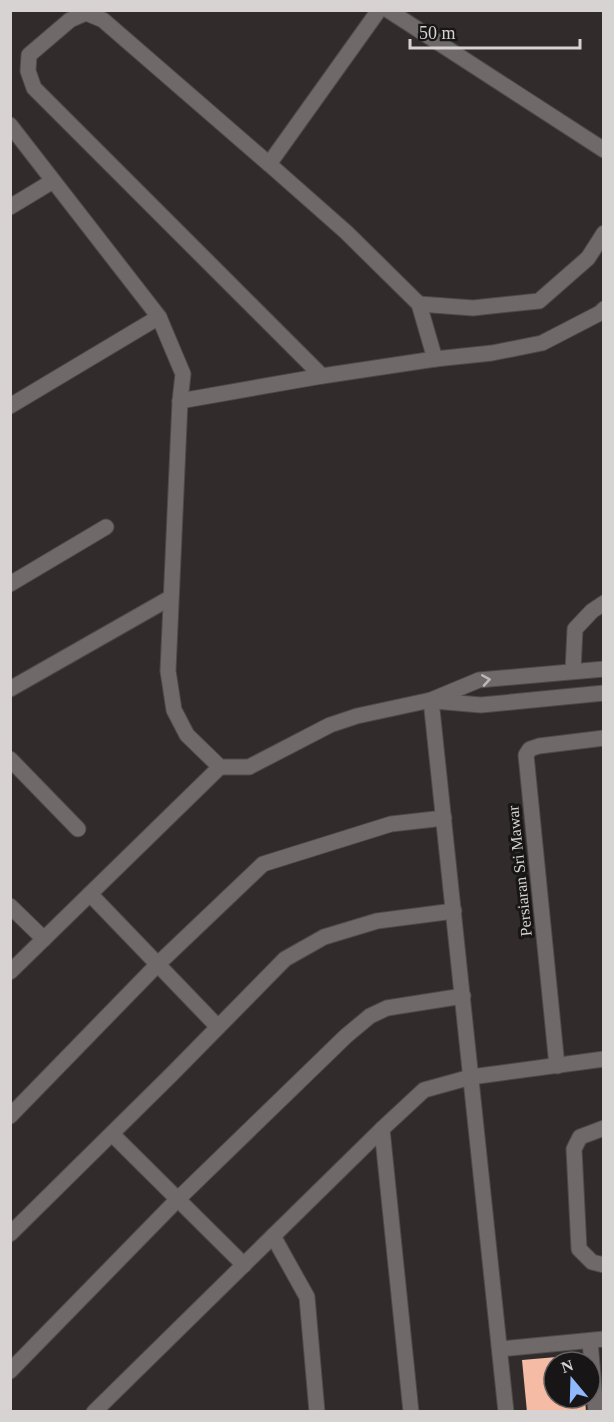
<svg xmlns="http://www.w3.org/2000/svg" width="614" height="1422" viewBox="0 0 614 1422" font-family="Georgia,serif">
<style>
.building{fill:#f6bba5}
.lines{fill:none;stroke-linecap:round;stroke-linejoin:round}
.minor-casing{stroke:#4d4a48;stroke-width:17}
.minor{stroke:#6f6a69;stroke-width:15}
.oneway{stroke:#bcb9b8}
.labels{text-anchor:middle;stroke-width:6;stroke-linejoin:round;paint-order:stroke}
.street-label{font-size:16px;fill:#d6d3d2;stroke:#171515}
</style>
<rect width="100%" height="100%" fill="#312c2b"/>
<polygon class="building" points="580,1355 581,1362 554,1362 554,1398 585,1398 586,1412 527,1412 522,1360"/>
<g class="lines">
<defs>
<g id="minor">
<polyline points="379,10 269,164 346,232 419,304 435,359"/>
<polyline points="388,10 604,150"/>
<polyline points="10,125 159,317 183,374 180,401 168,671 174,710 187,735 220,767 249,767 330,725 357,716 431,700 479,680 604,669"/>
<polyline points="269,164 103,20 86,13 70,20 29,55 28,71 34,88 322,376"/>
<polyline points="10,207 53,181"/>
<polyline points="419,304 473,308 539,301 588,258 604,233"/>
<polyline points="180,401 322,376 435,359 492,353 542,343 600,313 604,309"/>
<polyline points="10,406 159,317"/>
<polyline points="10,584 106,527"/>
<polyline points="573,671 575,629 592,611 604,603"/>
<polyline points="10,689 170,598"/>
<polyline points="431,700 506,1412"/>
<polyline points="434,701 481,705 604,693"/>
<polyline points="10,759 78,829"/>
<polyline points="90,894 218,1027"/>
<polyline points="10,906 44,939"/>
<polyline points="10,972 220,767"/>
<polyline points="557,1066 526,755 530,749 539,746 604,738"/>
<polyline points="10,1116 158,964 263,864 391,824 444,818"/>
<polyline points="604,1128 580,1137 574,1149 579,1249 592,1262 604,1265"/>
<polyline points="382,1129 411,1412"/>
<polyline points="112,1134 244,1265"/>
<polyline points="10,1234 172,1074 285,959 324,937 377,921 454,911"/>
<polyline points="273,1236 307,1297 317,1412"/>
<polyline points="590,1341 596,1412"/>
<polyline points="500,1349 604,1339"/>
<polyline points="10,1371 178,1199 346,1036 370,1016 387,1008 463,996"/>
<polyline points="94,1412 382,1129 424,1090 471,1077 604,1059"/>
</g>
</defs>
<use href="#minor" class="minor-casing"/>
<use href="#minor" class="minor"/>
</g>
<defs><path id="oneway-chevron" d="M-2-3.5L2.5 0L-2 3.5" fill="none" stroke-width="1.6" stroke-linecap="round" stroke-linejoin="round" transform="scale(1.5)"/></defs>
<use class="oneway" href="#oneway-chevron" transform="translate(486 680) rotate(-9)"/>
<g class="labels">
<g class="street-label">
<text transform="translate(519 871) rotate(-96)" y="6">Persiaran Sri Mawar</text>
</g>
</g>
<rect width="614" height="1422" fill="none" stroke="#d6d3d2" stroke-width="24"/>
<g transform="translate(572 1380) rotate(341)"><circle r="28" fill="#171515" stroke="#636161" stroke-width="1.5"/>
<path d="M0-4.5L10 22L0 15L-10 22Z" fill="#8fb8fd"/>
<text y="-9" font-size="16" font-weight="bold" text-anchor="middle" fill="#d6d3d2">N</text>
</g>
<path d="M410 39v9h170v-9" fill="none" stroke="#d6d3d2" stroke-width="3"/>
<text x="419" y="39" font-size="18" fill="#d6d3d2" stroke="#171515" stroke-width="4.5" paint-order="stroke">50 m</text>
</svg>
